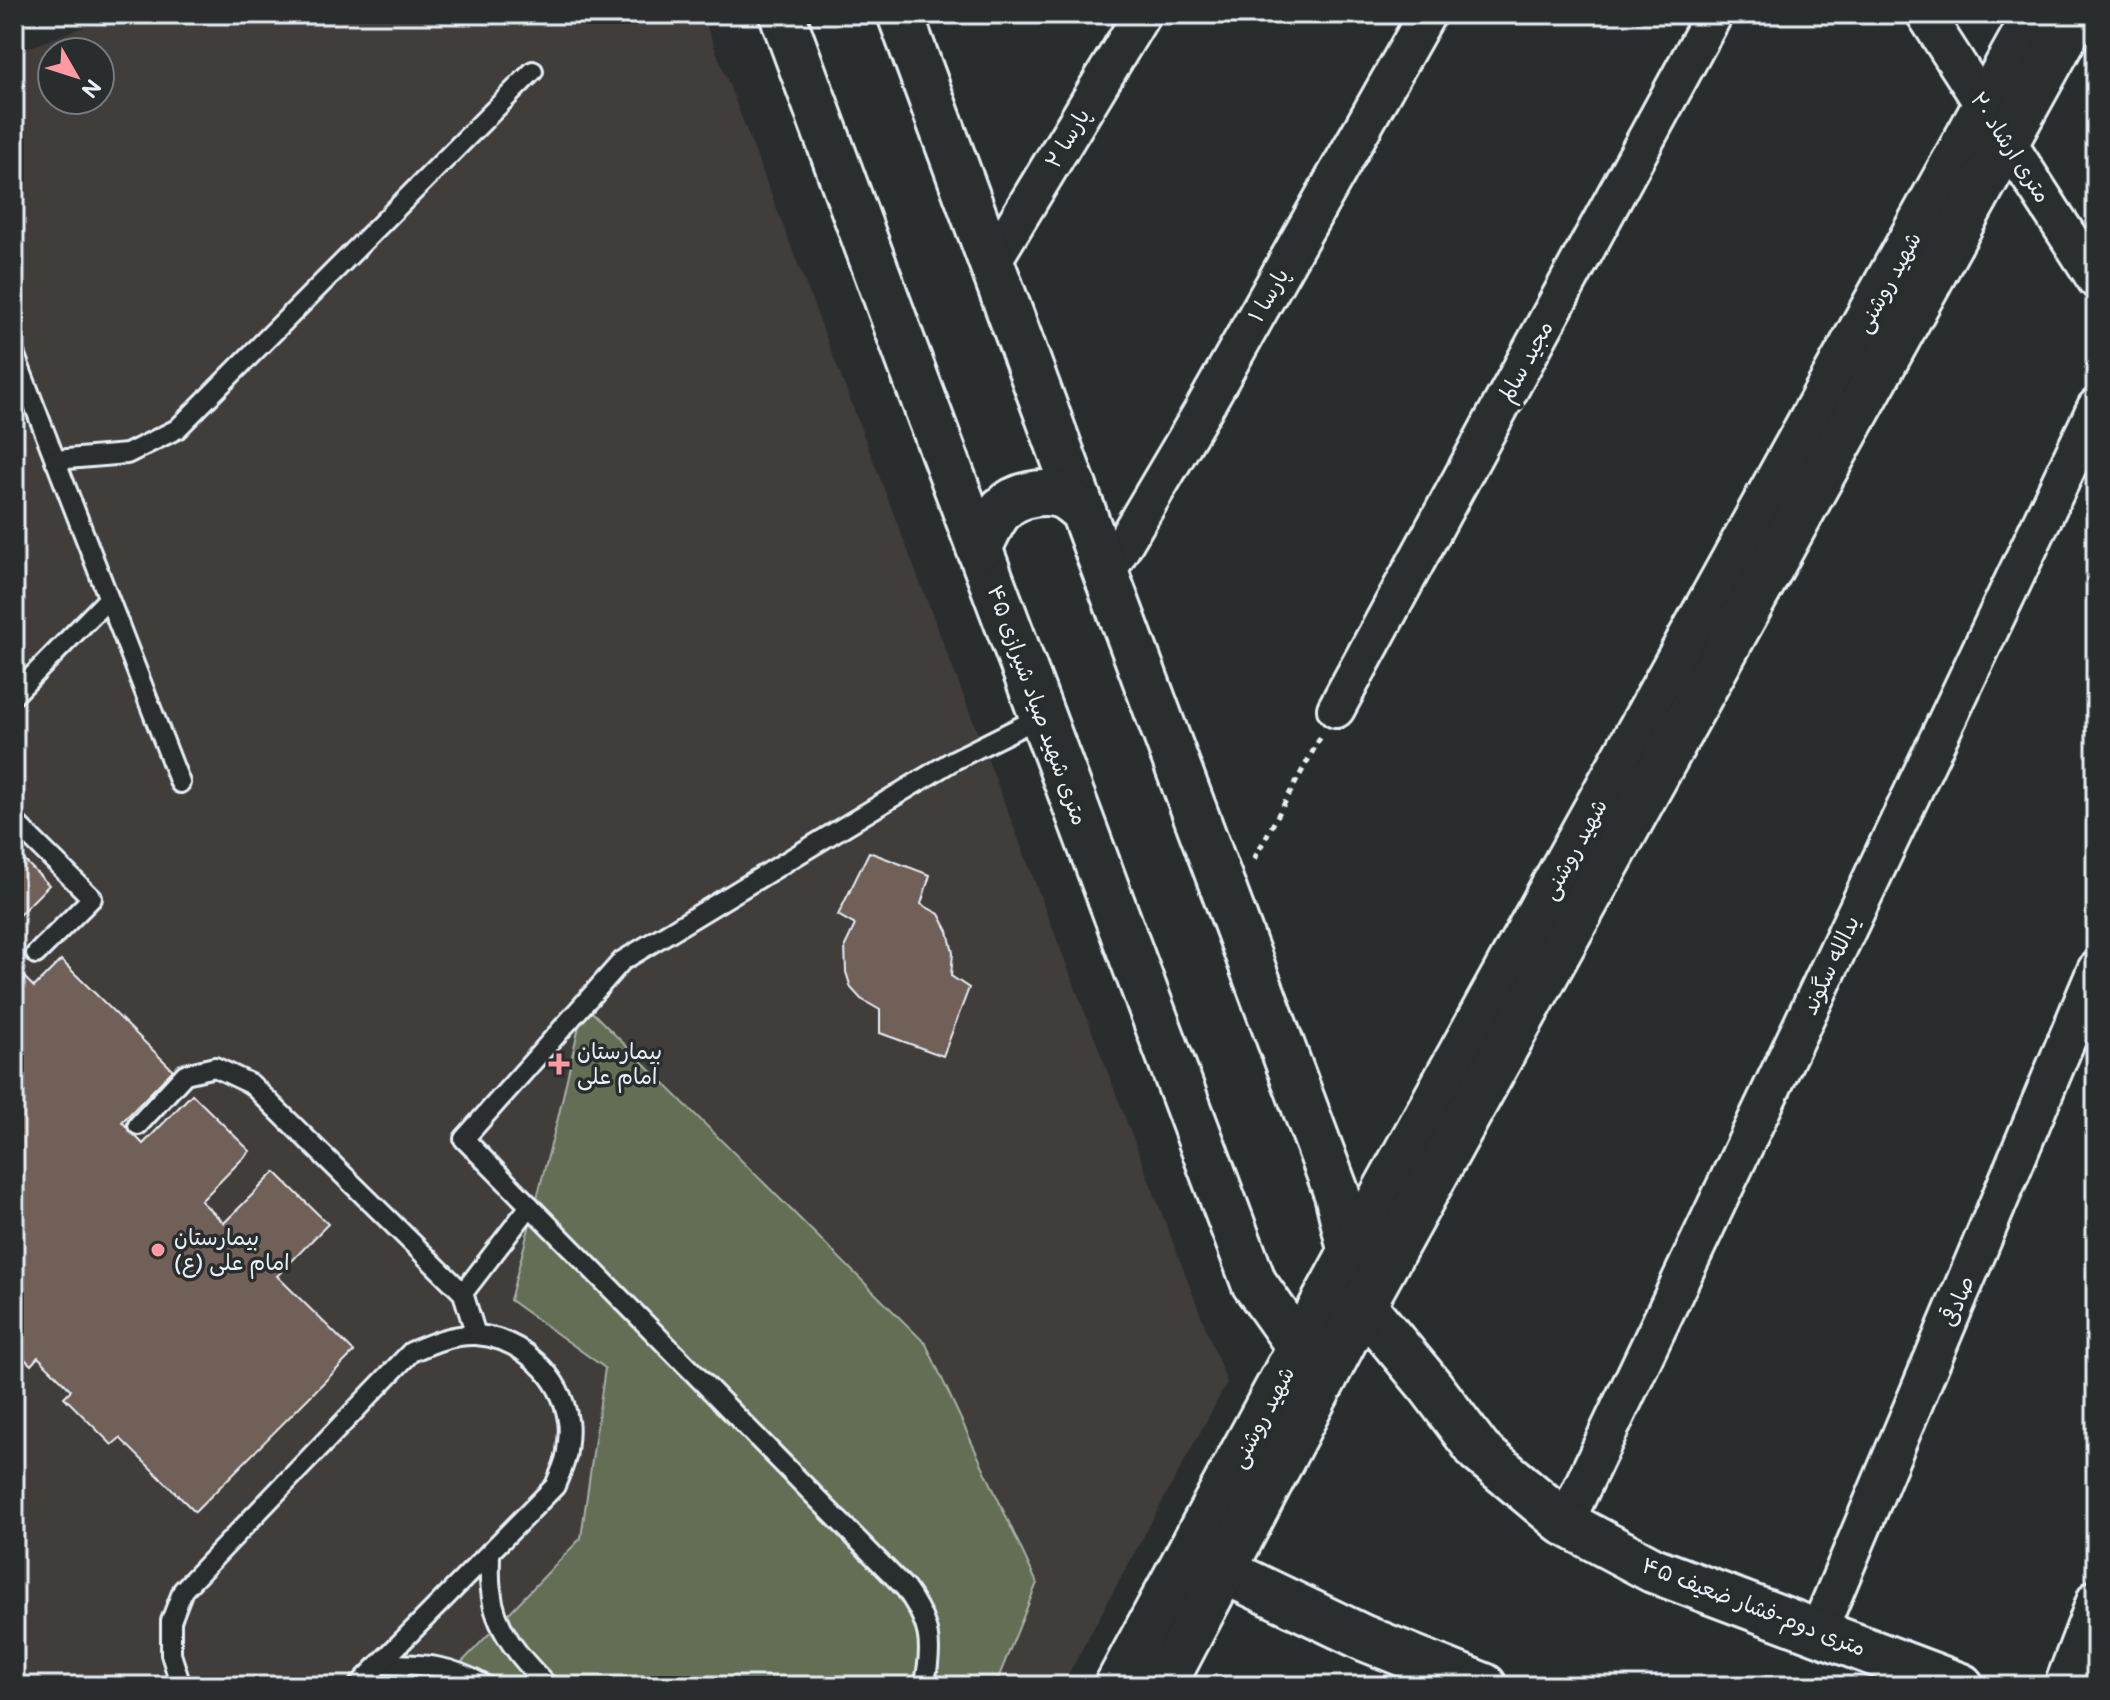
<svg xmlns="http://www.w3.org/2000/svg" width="2110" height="1700" viewBox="0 0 2110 1700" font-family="'Balsamiq Sans','Playpen Sans Arabic',sans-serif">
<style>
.built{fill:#3f3c3b;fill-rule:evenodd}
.green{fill:#646e54;stroke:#a6b0a6;stroke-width:2}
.building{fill:#716058;stroke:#e8f1f8;stroke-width:2}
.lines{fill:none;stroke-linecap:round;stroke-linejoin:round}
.lane-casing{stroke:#e8f1f8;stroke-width:24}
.street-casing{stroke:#e8f1f8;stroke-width:42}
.secondary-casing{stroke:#e8f1f8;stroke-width:50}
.path{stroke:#e8f1f8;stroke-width:5;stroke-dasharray:6 6;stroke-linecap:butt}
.lane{stroke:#2a2d2e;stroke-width:18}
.street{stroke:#2a2d2e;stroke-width:36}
.secondary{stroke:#2a2d2e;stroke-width:44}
.poi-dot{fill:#ff9aa2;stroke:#2a2d2e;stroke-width:3}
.labels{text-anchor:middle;stroke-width:7;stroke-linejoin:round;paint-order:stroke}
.street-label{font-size:22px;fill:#e8f1f8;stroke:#2a2d2e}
.poi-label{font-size:22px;fill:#e8f1f8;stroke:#2a2d2e;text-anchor:start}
</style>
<rect width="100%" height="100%" fill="#2a2d2e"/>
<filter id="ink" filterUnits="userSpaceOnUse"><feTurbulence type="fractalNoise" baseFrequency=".0125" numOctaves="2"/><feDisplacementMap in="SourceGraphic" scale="16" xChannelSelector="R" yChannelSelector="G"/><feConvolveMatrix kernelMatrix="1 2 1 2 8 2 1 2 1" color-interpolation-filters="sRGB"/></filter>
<g filter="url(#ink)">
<path class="built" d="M118 14H702L1227 1383 1062 1686H14V53ZM52 52H100V100H52Z"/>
<polygon class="green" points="584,1004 926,1344 1037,1583 995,1686 439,1686 581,1538 605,1368 510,1300 558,1118"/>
<g class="building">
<polygon points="14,850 49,885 14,920"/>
<polygon points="869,852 930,875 921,904 939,914 948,931 953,953 951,976 969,988 943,1056 880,1033 880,1010 861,999 851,988 846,972 845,946 855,925 838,915"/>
<polygon points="61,960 173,1070 122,1122 143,1144 192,1094 250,1151 201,1201 224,1223 275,1172 328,1224 277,1276 354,1352 195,1512 120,1438 112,1445 64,1397 71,1390 38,1357 31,1365 14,1349 14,967 34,987"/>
</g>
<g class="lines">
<defs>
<g id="lane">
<polyline points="14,353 180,783"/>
<polyline points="55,460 127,454 177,429 533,71"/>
<polyline points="14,695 108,599"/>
<polyline points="14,821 92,898 36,954"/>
<polyline points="138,1125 185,1074 215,1067 251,1084 463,1293"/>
<polyline points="476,1335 463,1293 530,1206"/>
<path d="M490 1552C490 1565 489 1578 491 1590 494 1629 522 1660 548 1686"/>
<path d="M380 1664C423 1664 448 1664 486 1686"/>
<path d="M181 1686 171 1654V1621L183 1590 411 1352C432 1343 452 1334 476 1335 521 1338 562 1376 568 1421 570 1430 568 1442 567 1451 566 1463 559 1475 555 1486L358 1686"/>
<path d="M924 1686C934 1644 930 1623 905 1588L464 1139 622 961 954 760 1042 716"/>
</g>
<g id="street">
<polyline points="1925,14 2096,280"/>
<polyline points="992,262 1142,14"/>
<polyline points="1106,574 1203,410 1427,14"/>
<polyline points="1336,709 1714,14"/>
<polyline points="1565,1523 2096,407"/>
<polyline points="1818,1632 2096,970"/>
<polyline points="2063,1686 2096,1599"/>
</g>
<g id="secondary">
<polyline points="782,14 916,379 1254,1283 1314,1368"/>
<polyline points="900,14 1106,574 1337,1194 1363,1305 1431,1387 1479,1451 1565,1523 1653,1570 1961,1686"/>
<path d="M979 548C986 536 992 519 1002 509 1016 495 1043 489 1062 496 1069 499 1077 507 1083 511"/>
<polyline points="1222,1570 1364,1638 1484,1686"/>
<polyline points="1117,1686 1350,1254 2036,14"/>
<polyline points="1163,1686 1363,1305 2077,14"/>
</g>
</defs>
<use href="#lane" class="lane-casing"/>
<use href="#street" class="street-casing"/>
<use href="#secondary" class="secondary-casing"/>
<polyline class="path" points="1254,859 1320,738"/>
<use href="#lane" class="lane"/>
<use href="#street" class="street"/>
<use href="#secondary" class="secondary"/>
</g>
</g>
<g class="poi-dot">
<path d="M555 1052h8v8h8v8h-8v8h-8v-8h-8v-8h8z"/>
<circle cx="158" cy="1250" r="8"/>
</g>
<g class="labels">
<g class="street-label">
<text transform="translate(1067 138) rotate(-59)" y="8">پارسا ۲</text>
<text transform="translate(2011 147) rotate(57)" y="8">۲۰ متری ارشاد</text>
<text transform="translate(1888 282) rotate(-61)" y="8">شهید روشنی</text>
<text transform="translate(1268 295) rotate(-60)" y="8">پارسا ۱</text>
<text transform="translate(1525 361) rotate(-61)" y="8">مجید سالم</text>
<text transform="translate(1038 705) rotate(70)" y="8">۴۵ متری شهید صیاد شیرازی</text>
<text transform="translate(1574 849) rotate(-61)" y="8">شهید روشنی</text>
<text transform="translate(1830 965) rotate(-65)" y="8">یدالله سگوند</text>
<text transform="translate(1957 1301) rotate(-67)" y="8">صادقی</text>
<text transform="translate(1262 1417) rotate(-62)" y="8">شهید روشنی</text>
<text transform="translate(1754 1606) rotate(21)" y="8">۴۵ متری دوم-فشار ضعیف</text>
</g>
<g class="poi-label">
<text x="577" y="1059">بیمارستان<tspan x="577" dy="25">امام علی</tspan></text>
<text x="174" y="1245">بیمارستان<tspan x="174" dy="25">امام علی (ع)</tspan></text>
</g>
</g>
<rect width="2110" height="1700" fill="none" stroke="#2a2d2e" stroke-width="48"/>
<rect x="24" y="24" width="2062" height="1652" fill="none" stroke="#e8f1f8" stroke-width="3" filter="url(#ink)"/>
<g transform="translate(76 76) rotate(129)"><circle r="38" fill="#2a2d2e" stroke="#767b7f" stroke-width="2"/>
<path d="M0-6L14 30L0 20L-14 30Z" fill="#ff9aa2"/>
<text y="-12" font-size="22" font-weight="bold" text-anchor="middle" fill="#e8f1f8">N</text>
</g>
</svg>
